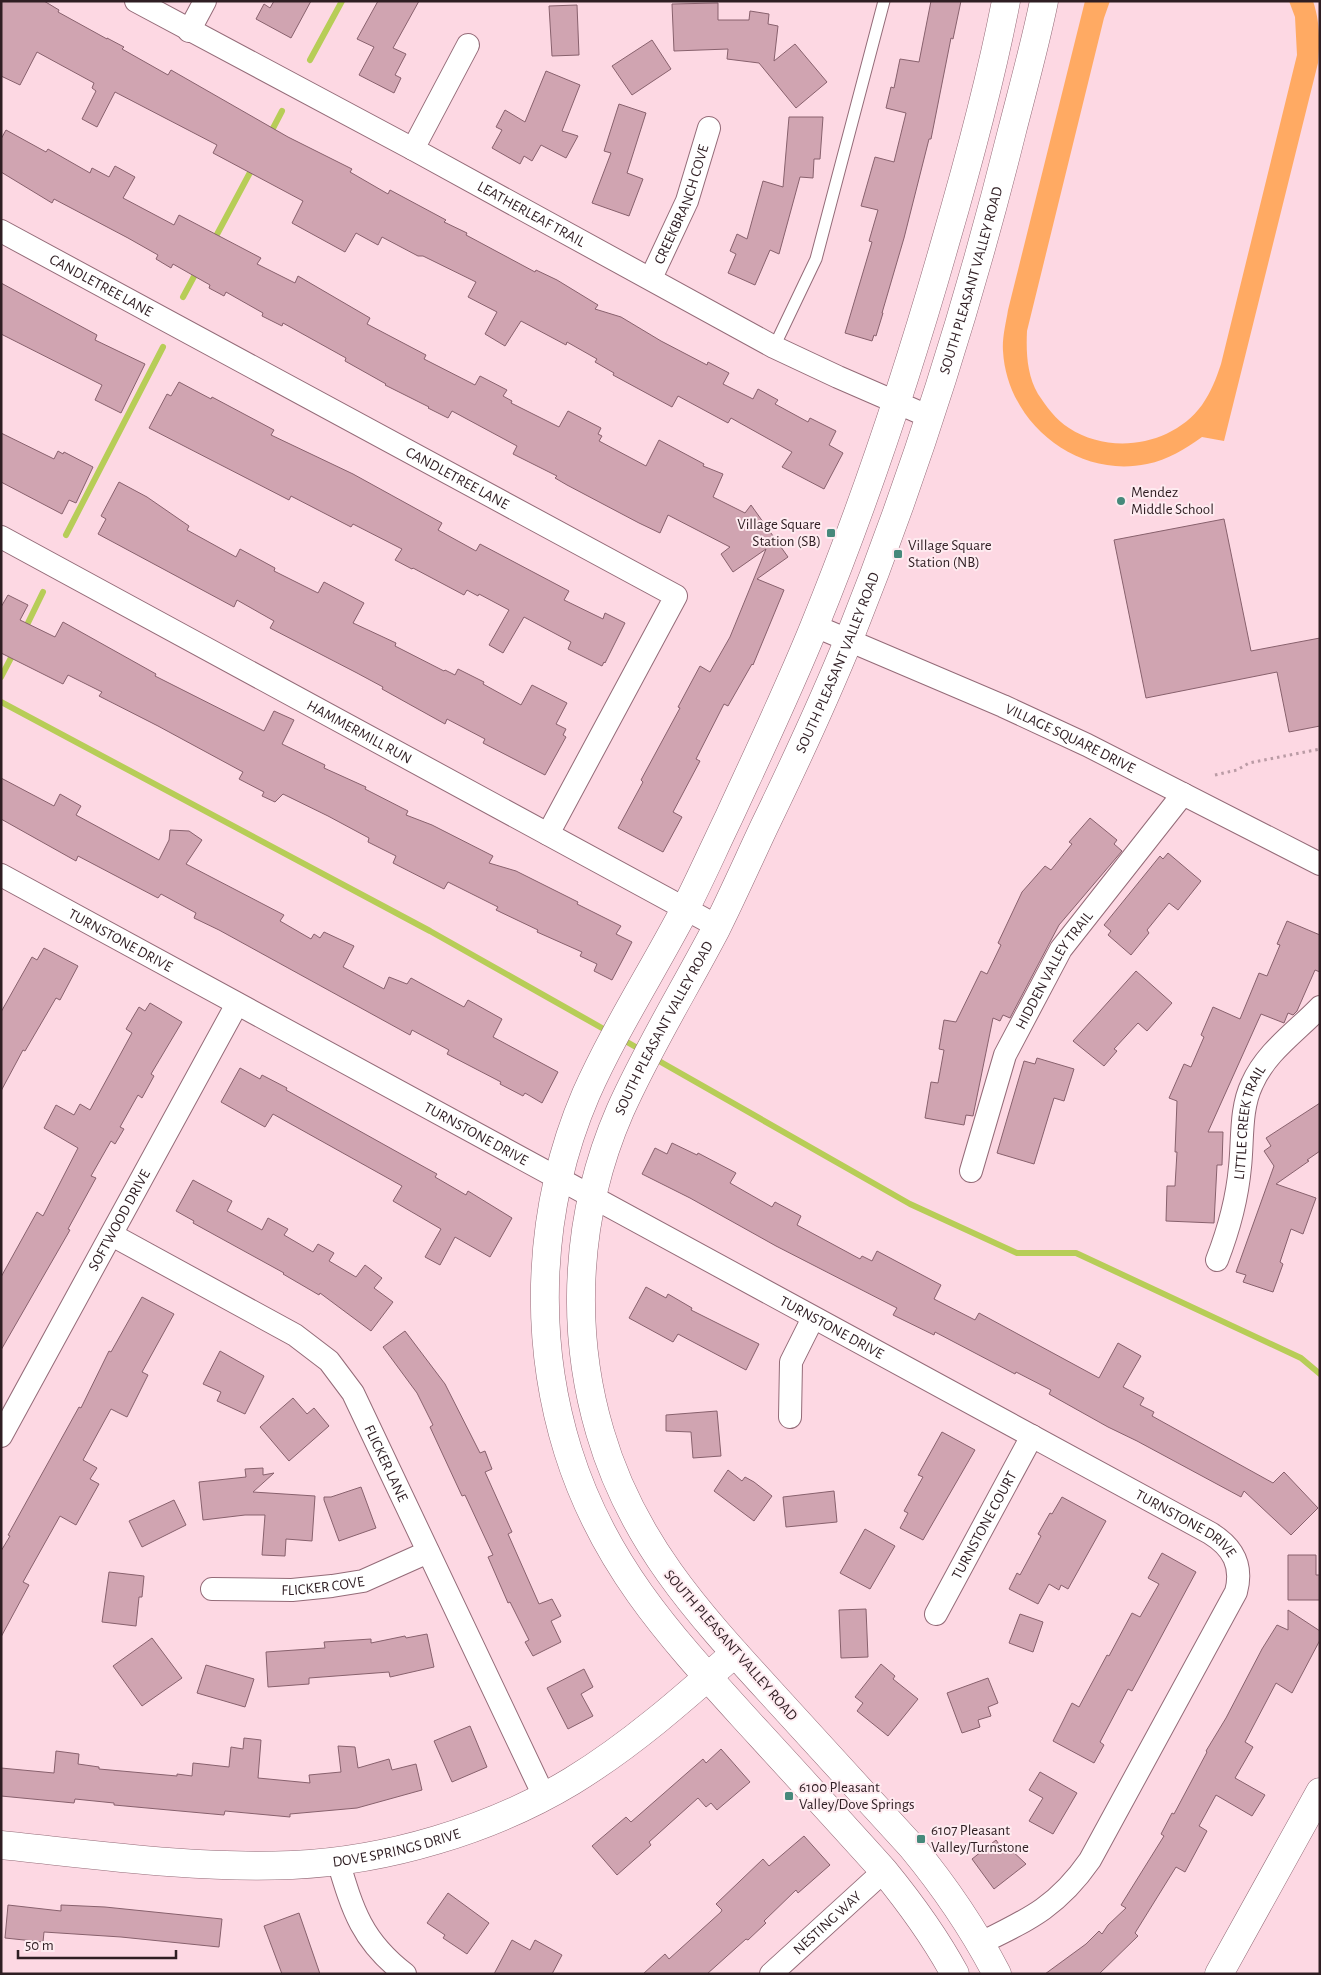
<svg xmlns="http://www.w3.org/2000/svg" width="1321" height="1975" viewBox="0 0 1321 1975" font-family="'Alegreya Sans',sans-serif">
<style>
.green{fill:#ffaa63}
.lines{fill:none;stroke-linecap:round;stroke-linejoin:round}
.stream{stroke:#b7cd57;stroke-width:6}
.building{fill:#d0a4b1;stroke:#88616d}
.service-casing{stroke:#946b78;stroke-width:13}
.minor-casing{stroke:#946b78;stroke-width:24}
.tertiary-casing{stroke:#946b78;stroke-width:29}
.secondary-casing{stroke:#946b78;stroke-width:29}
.path{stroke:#ba9ba5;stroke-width:3;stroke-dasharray:2.5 4;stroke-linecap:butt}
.service{stroke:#fff;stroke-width:11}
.minor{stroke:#fff;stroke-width:22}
.tertiary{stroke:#fff;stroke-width:28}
.secondary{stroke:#fff;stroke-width:28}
.poi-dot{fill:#46897b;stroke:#feebf0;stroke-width:2}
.labels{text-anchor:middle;stroke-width:4;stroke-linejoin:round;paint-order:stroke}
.street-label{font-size:15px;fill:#2f1e23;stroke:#feebf0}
.poi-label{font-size:15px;fill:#2f1e23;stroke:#feebf0;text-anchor:start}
</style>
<rect width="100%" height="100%" fill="#fdd8e3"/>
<path class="green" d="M1085 1H1110L1104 18 1027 331C1026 353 1027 375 1038 394 1046 406 1056 420 1069 428 1110 455 1172 446 1202 405 1211 392 1216 379 1221 364L1297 55 1295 17 1289 1H1313C1320 22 1320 41 1318 63L1224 441 1202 437C1185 449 1168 460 1147 464 1077 479 1007 423 1003 351 1002 337 1006 323 1008 310Z"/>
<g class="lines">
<g class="stream">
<polyline points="310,60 342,1"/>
<polyline points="270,134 282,111"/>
<polyline points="214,240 254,165"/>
<polyline points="183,297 198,269"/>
<polyline points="66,535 163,347"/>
<polyline points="25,629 43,592"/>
<polyline points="1,677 14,652"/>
<polyline points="1,702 430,931 609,1032"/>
<polyline points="620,1038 641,1050"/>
<polyline points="652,1057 910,1204 1017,1253 1076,1253 1301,1358 1320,1374"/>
</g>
</g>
<g class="building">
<polygon points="1,1 44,1 59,10 58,12 107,39 107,38 124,47 122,49 168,75 171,70 288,137 352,169 350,172 388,194 390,190 446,220 444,222 467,233 466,235 535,272 536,270 557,280 598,305 595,309 621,317 661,341 707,365 708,362 729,373 723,384 753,399 758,389 778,400 775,404 808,422 810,418 836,431 829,445 843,453 824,489 782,467 792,452 731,418 728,423 678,396 672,407 613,375 614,373 595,362 597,359 567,342 566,345 521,321 505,346 485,334 497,312 468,297 476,282 423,256 418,256 382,237 378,245 356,233 345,252 292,223 303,201 213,153 217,145 115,92 97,127 82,119 96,91 92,88 94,83 37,52 20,85 1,76"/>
<polygon points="274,1 311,1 291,38 256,19 264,4 270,8"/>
<polygon points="378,1 419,1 393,48 406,54 395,75 401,78 394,93 359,75 374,47 357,39"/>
<polygon points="931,1 961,1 953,39 951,38 931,139 929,139 904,238 882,313 883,313 876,336 874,335 872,341 845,333 872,242 869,241 878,210 861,206 875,157 894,162 906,113 886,108 891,87 894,88 900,59 919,62"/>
<polygon points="718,3 718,20 749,20 750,11 769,14 768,24 778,26 774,61 795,44 827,82 796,108 759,63 727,59 728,49 674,51 672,4"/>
<polygon points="577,5 579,55 552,56 549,6"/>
<polygon points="652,40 671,69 632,95 612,66"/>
<polygon points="546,71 580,85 562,131 578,136 566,158 541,145 532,161 524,156 520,164 492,148 502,130 496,127 505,110 525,122"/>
<polygon points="619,104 646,113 627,173 643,179 629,216 592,203 611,153 604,151"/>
<polygon points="789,117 823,117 820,159 814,159 813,178 800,177 779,254 770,250 755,285 728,273 736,254 730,251 737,234 747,239 763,181 783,187"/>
<polygon points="6,130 46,152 48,149 90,173 92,168 109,177 115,166 135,177 123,198 174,225 179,215 261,258 257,264 295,283 298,276 370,318 367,324 426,355 424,359 475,385 480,376 507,390 503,396 512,401 511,403 559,427 568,411 601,428 598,434 602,436 599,441 646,466 659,440 704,464 703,466 723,474 713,497 745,513 751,505 788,557 757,579 784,590 753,665 752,664 728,706 724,704 696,759 700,761 673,812 682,817 663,852 618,828 643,782 641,780 680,708 678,707 700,666 710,672 730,637 766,549 733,572 721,554 730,547 668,515 660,533 639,523 567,485 555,478 557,476 513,454 517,446 452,411 448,418 428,408 429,407 385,385 386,384 345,361 346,358 283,323 282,326 262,316 263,313 226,292 224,296 209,288 210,285 173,264 171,268 156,259 158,255 128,238 54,199 52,203 1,172 1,139"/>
<polygon points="1,283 97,335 95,340 145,364 121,413 95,400 102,385 1,334"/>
<polygon points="179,382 211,399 212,397 274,430 271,435 353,474 442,523 438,530 476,551 480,544 569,591 564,600 603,619 605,613 625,623 605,663 604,662 602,666 568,649 571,642 524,617 503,653 489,645 509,610 479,594 478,596 467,590 464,595 413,568 412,569 395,560 402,549 353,524 351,527 291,496 289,500 149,428 167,394 171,396"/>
<polygon points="1,433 54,459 58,451 63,454 64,452 93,467 76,503 69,500 62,514 1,482"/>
<polygon points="119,482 147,497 189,526 187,530 236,557 240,549 275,568 274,571 318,593 324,582 364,603 353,623 396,643 395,646 444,671 445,670 455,675 458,669 484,682 483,684 521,705 532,685 567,703 556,724 566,729 563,735 566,737 545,775 483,743 485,739 447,719 445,724 382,689 383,687 357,673 270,628 274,621 237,600 234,607 98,534 106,519 101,516"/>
<polygon points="1224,519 1251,651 1320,638 1320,726 1289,732 1277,672 1146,698 1114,540"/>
<polygon points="8,595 28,605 20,620 55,637 63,622 156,674 155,676 264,731 274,711 294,720 282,744 325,765 324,768 366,787 365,789 408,811 406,815 432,825 493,856 489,863 516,871 578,902 577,904 621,926 616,934 632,942 612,980 594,971 597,964 580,956 582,952 537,932 538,930 496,910 498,907 448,882 444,889 393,863 396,856 368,842 369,838 328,816 283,794 275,802 262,796 264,792 239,779 243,772 158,726 99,696 102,692 68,675 63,684 1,653 1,607"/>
<polygon points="1,778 54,806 60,794 81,806 76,815 159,860 169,840 170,830 189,831 202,840 186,864 284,915 280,921 311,939 314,934 320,938 324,932 354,946 343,967 384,989 389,977 407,984 411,978 464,1007 468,1000 502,1019 493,1037 558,1072 542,1103 525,1093 523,1096 500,1084 501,1082 447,1054 449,1050 412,1030 410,1035 219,930 194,918 196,913 161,894 158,898 78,856 76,861 1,819"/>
<polygon points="1090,818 1117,840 1114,844 1122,851 1059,925 1010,1018 1003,1015 1000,1021 993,1018 973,1116 966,1115 964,1125 925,1118 931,1082 938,1083 944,1050 939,1049 944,1020 956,1022 981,971 987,974 1001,945 998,943 1022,892 1045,866 1051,870 1072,844 1069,842"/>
<polygon points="1168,853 1201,881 1178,910 1169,903 1147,930 1149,933 1131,955 1108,935 1111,931 1104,925 1160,856 1163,859"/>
<polygon points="1287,921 1320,935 1320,972 1315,970 1297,1011 1293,1015 1288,1013 1284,1023 1261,1014 1208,1132 1223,1132 1222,1165 1217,1165 1214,1223 1166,1221 1167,1186 1175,1186 1177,1152 1175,1152 1177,1101 1169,1098 1184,1064 1191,1067 1204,1037 1201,1035 1213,1007 1240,1019 1259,973 1267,976 1280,945 1277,944"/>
<polygon points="44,948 78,966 60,1000 56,998 25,1051 23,1050 1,1091 1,1012 32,957 37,960"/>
<polygon points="1136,971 1172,1003 1147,1031 1138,1023 1114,1049 1117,1051 1104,1066 1073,1041"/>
<polygon points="150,1003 182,1022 151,1074 154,1076 142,1098 138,1095 120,1127 124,1129 115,1144 111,1141 91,1176 96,1178 68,1229 70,1230 1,1350 1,1277 37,1212 43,1216 78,1148 44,1128 56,1105 74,1115 80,1104 90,1110 132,1033 126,1029 139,1007 145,1011"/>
<polygon points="1037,1058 1074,1069 1064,1101 1054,1098 1034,1164 997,1153 1024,1061 1035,1064"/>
<polygon points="240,1068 260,1079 262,1075 287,1088 286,1090 426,1168 437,1174 435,1177 466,1195 468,1191 512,1218 490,1257 455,1237 440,1265 425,1257 441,1229 393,1201 402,1186 273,1114 265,1127 221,1102"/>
<polygon points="1320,1103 1320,1151 1307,1160 1309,1161 1276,1184 1316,1198 1303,1234 1291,1229 1280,1262 1283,1264 1273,1292 1243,1282 1246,1275 1236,1272 1274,1166 1264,1151 1271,1146 1266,1138"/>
<polygon points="672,1143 697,1155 698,1153 736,1173 730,1183 772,1207 775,1202 801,1216 797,1225 860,1259 862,1256 872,1261 877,1251 941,1285 934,1299 975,1320 979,1313 1099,1378 1118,1343 1141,1356 1123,1387 1144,1398 1140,1405 1154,1412 1152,1416 1273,1483 1284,1472 1318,1508 1291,1535 1244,1491 1241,1497 1137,1441 1108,1427 1049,1394 1051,1390 1016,1372 1015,1374 935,1332 934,1335 893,1315 897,1308 776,1246 690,1198 642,1174 655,1148 667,1154"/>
<polygon points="193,1180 232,1201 227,1211 262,1230 268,1218 288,1229 284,1235 313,1252 318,1244 334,1253 329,1261 356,1277 365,1265 382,1278 374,1288 393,1302 371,1331 320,1293 319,1295 283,1274 284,1273 193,1223 194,1221 176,1211"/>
<polygon points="646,1287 666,1298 668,1294 692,1308 691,1310 759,1344 746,1370 678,1334 673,1342 629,1318"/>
<polygon points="142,1297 174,1314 142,1372 148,1375 127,1417 111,1409 83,1460 97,1468 90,1479 99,1484 76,1525 60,1516 23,1582 29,1585 1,1637 1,1551 10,1536 8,1535 79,1407 81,1408 109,1351 111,1352"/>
<polygon points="405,1331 445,1384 480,1453 485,1451 492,1469 485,1472 512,1532 508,1534 539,1604 552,1599 561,1616 551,1621 561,1642 533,1656 525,1642 529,1640 510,1602 508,1603 488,1557 493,1555 465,1495 462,1496 430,1427 433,1425 417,1393 383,1347"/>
<polygon points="220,1351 264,1376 245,1414 217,1401 221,1392 203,1384"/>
<polygon points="293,1398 307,1414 314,1408 329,1426 289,1461 260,1427"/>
<polygon points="717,1411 721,1456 693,1458 691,1432 666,1431 666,1415"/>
<polygon points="942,1432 975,1450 923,1540 900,1528 908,1513 904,1511 923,1477 918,1475"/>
<polygon points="263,1468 263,1475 274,1473 253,1492 315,1496 312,1541 286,1539 285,1556 262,1555 265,1515 245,1515 203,1520 199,1482 246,1477 245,1469"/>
<polygon points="728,1470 742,1481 745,1477 754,1482 772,1496 754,1521 714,1491"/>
<polygon points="361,1487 376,1528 339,1541 324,1500 324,1497 331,1497"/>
<polygon points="834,1491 837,1522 786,1527 783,1497"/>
<polygon points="1062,1497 1106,1521 1068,1589 1061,1585 1059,1590 1049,1584 1038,1604 1009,1589 1017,1573 1020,1575 1041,1536 1038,1534 1050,1513 1052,1514"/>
<polygon points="174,1500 186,1525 142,1547 129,1521"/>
<polygon points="865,1529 895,1546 870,1589 840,1573"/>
<polygon points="1162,1553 1196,1572 1132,1691 1128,1689 1100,1742 1104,1745 1094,1763 1053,1741 1072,1703 1079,1707 1107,1655 1109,1656 1132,1613 1140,1617 1159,1584 1148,1578"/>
<polygon points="1288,1555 1316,1555 1316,1575 1320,1575 1320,1600 1288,1600"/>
<polygon points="109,1572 144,1576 142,1597 139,1597 136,1626 102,1622"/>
<polygon points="866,1609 868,1657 841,1658 839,1610"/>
<polygon points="1288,1610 1320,1631 1320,1640 1292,1693 1276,1683 1245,1742 1253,1747 1235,1778 1265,1795 1252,1816 1216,1795 1199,1826 1207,1831 1185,1872 1176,1867 1135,1933 1138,1936 1099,1974 1045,1974 1086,1944 1099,1931 1102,1934 1108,1925 1126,1908 1121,1905 1164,1836 1161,1834 1172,1813 1174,1814 1207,1752 1206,1751 1226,1718 1262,1649 1277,1625 1288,1630"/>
<polygon points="1020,1614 1043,1622 1033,1652 1009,1643"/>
<polygon points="427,1634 434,1667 390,1677 389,1672 309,1678 309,1684 268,1687 266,1652 325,1648 324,1642 371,1639 371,1643 405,1636 406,1638"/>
<polygon points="152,1638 182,1678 142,1706 113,1666"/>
<polygon points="881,1664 895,1676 893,1679 918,1699 888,1736 857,1711 863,1703 855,1697"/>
<polygon points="206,1665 254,1679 245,1707 197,1693"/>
<polygon points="584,1669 593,1687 581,1694 593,1716 568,1729 547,1688"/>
<polygon points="988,1678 998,1703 988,1707 991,1716 978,1720 980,1727 962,1733 947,1693"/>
<polygon points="470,1726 487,1767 452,1782 434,1741"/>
<polygon points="244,1738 261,1740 258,1778 310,1783 309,1775 341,1772 338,1746 355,1747 358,1768 389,1759 392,1770 416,1764 422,1790 357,1808 290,1814 290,1817 225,1811 224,1815 114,1805 114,1803 75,1799 74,1803 1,1796 1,1768 54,1773 56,1751 79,1754 78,1764 99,1767 99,1769 177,1776 177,1774 192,1776 193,1763 229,1767 231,1747 243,1749"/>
<polygon points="721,1749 750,1782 717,1810 711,1803 706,1807 698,1798 649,1842 651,1845 617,1875 592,1846 626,1817 631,1822 703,1759 706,1763"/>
<polygon points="1040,1772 1077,1793 1053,1834 1029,1821 1043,1798 1029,1790"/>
<polygon points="804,1836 830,1865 798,1893 796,1890 764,1921 766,1923 748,1940 746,1939 707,1974 643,1974 665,1954 669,1959 721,1912 722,1910 716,1904 763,1859 769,1866"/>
<polygon points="996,1840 1003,1850 1008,1847 1026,1864 994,1889 972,1859"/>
<polygon points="448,1893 489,1923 467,1954 443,1938 445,1935 427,1923"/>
<polygon points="8,1905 61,1911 61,1905 105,1907 222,1919 219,1947 121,1937 44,1932 43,1942 5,1938"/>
<polygon points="299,1913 309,1942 320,1974 282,1974 264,1926"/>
<polygon points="512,1940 530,1950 535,1940 562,1955 552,1974 494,1974"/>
</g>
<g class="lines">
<defs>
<polyline id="service" points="774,347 816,259 884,1"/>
<g id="minor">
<path id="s1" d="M136 1 413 149 774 347 838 377 930 417"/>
<polyline points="189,31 205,1"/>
<polyline points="413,149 468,45"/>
<path id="s2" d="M1 231 676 596 548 834"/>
<path id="s3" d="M651 278 687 201 709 128"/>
<path id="s4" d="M1 537 717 926"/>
<path id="s5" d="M815 626 1003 706 1087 745 1320 864"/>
<path id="s6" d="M1 875 1210 1533C1233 1547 1243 1566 1236 1592L1090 1860C1058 1906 1030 1919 981 1943"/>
<path id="s7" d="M971 1171 1005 1055 1061 949 1183 794"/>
<path id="s8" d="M112 1235 295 1335 329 1361 353 1393 544 1796"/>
<path id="s9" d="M1217 1260C1229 1229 1237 1200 1240 1167 1243 1140 1240 1109 1252 1084 1266 1052 1296 1032 1320 1007"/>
<polyline points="790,1417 791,1362 813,1318"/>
<path id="s10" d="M1 1436 237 1004"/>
<path id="s11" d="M212 1589 292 1590 332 1586 363 1581 428 1552"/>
<path id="s12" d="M936 1614 1032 1436"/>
<path d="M338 1861C353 1911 362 1941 405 1974"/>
<path id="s13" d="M771 1974 884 1871"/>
</g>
<g id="tertiary">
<path id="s14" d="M1 1845C97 1855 195 1869 292 1865 386 1861 491 1830 572 1781 631 1745 683 1699 735 1653"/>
<polyline points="1219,1974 1320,1792"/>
</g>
<g id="secondary">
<path d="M955 1974C935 1937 911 1904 884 1871 840 1822 795 1773 751 1725 672 1638 604 1566 568 1451 532 1335 538 1206 586 1094 614 1031 652 972 684 911 700 880 714 848 729 817 758 754 788 691 814 627 865 502 908 373 945 243 968 164 990 83 1006 1"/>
<path id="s15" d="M997 1974C973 1928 945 1887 912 1847 866 1797 820 1746 774 1696 698 1613 632 1542 600 1432 569 1327 576 1212 620 1111 648 1048 684 990 716 929 733 895 748 861 764 827 794 765 823 703 849 639 915 474 969 304 1012 131 1023 88 1035 45 1044 1"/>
</g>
</defs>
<use href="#service" class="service-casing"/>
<use href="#minor" class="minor-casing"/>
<use href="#tertiary" class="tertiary-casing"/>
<use href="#secondary" class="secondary-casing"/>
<polyline class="path" points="1215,775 1237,770 1249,763 1320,749"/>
<use href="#service" class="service"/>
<use href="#minor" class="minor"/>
<use href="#tertiary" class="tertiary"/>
<use href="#secondary" class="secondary"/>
</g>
<g class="poi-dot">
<circle cx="1121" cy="501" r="5"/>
<rect x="826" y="528" width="10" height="10" rx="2.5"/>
<rect x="893" y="549" width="10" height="10" rx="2.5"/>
<rect x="784" y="1791" width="10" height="10" rx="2.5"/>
<rect x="916" y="1834" width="10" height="10" rx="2.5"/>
</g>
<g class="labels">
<g class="street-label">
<text dy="5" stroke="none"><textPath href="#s3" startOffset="80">CREEKBRANCH COVE</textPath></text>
<text dy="5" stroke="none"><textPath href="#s1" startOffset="449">LEATHERLEAF TRAIL</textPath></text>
<text dy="5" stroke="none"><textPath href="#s15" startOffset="1909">SOUTH PLEASANT VALLEY ROAD</textPath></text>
<text dy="5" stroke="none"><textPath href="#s2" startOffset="114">CANDLETREE LANE</textPath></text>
<text dy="5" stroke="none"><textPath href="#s2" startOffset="519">CANDLETREE LANE</textPath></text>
<text dy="5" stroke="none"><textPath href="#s15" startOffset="1504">SOUTH PLEASANT VALLEY ROAD</textPath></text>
<text dy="5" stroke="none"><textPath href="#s4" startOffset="408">HAMMERMILL RUN</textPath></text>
<text dy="5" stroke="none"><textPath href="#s5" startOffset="279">VILLAGE SQUARE DRIVE</textPath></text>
<text dy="5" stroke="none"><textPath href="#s6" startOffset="136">TURNSTONE DRIVE</textPath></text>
<text dy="5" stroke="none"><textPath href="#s7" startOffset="219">HIDDEN VALLEY TRAIL</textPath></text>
<text dy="5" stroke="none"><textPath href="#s15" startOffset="1099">SOUTH PLEASANT VALLEY ROAD</textPath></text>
<text dy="5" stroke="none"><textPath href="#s9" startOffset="142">LITTLE CREEK TRAIL</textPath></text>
<text dy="5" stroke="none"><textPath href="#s6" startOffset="541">TURNSTONE DRIVE</textPath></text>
<text dy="5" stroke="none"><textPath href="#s10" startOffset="246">SOFTWOOD DRIVE</textPath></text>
<text dy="5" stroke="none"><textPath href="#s6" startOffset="946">TURNSTONE DRIVE</textPath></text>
<text dy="5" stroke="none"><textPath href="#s8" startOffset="369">FLICKER LANE</textPath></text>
<text dy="5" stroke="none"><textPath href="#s12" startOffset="101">TURNSTONE COURT</textPath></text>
<text dy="5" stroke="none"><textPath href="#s6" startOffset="1351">TURNSTONE DRIVE</textPath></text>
<text dy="5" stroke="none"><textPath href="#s11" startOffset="111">FLICKER COVE</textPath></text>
<text transform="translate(731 1645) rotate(49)" y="5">SOUTH PLEASANT VALLEY ROAD</text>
<text dy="5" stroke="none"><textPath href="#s14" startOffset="398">DOVE SPRINGS DRIVE</textPath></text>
<text dy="5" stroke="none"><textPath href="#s13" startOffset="76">NESTING WAY</textPath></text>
</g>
<g class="poi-label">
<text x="1131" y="497">Mendez<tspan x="1131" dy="17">Middle School</tspan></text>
<text x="821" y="529" text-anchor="end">Village Square<tspan x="821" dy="17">Station (SB)</tspan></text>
<text x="908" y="550">Village Square<tspan x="908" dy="17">Station (NB)</tspan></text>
<text x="799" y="1792">6100 Pleasant<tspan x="799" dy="17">Valley/Dove Springs</tspan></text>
<text x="931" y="1835">6107 Pleasant<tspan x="931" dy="17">Valley/Turnstone</tspan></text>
</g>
</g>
<rect width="1321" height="1975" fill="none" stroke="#2f1e23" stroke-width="5"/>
<path d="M18 1950v8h158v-8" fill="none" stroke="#2f1e23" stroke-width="2.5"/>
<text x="25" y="1950" font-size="15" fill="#2f1e23" stroke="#feebf0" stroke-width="4" paint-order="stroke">50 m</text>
</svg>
